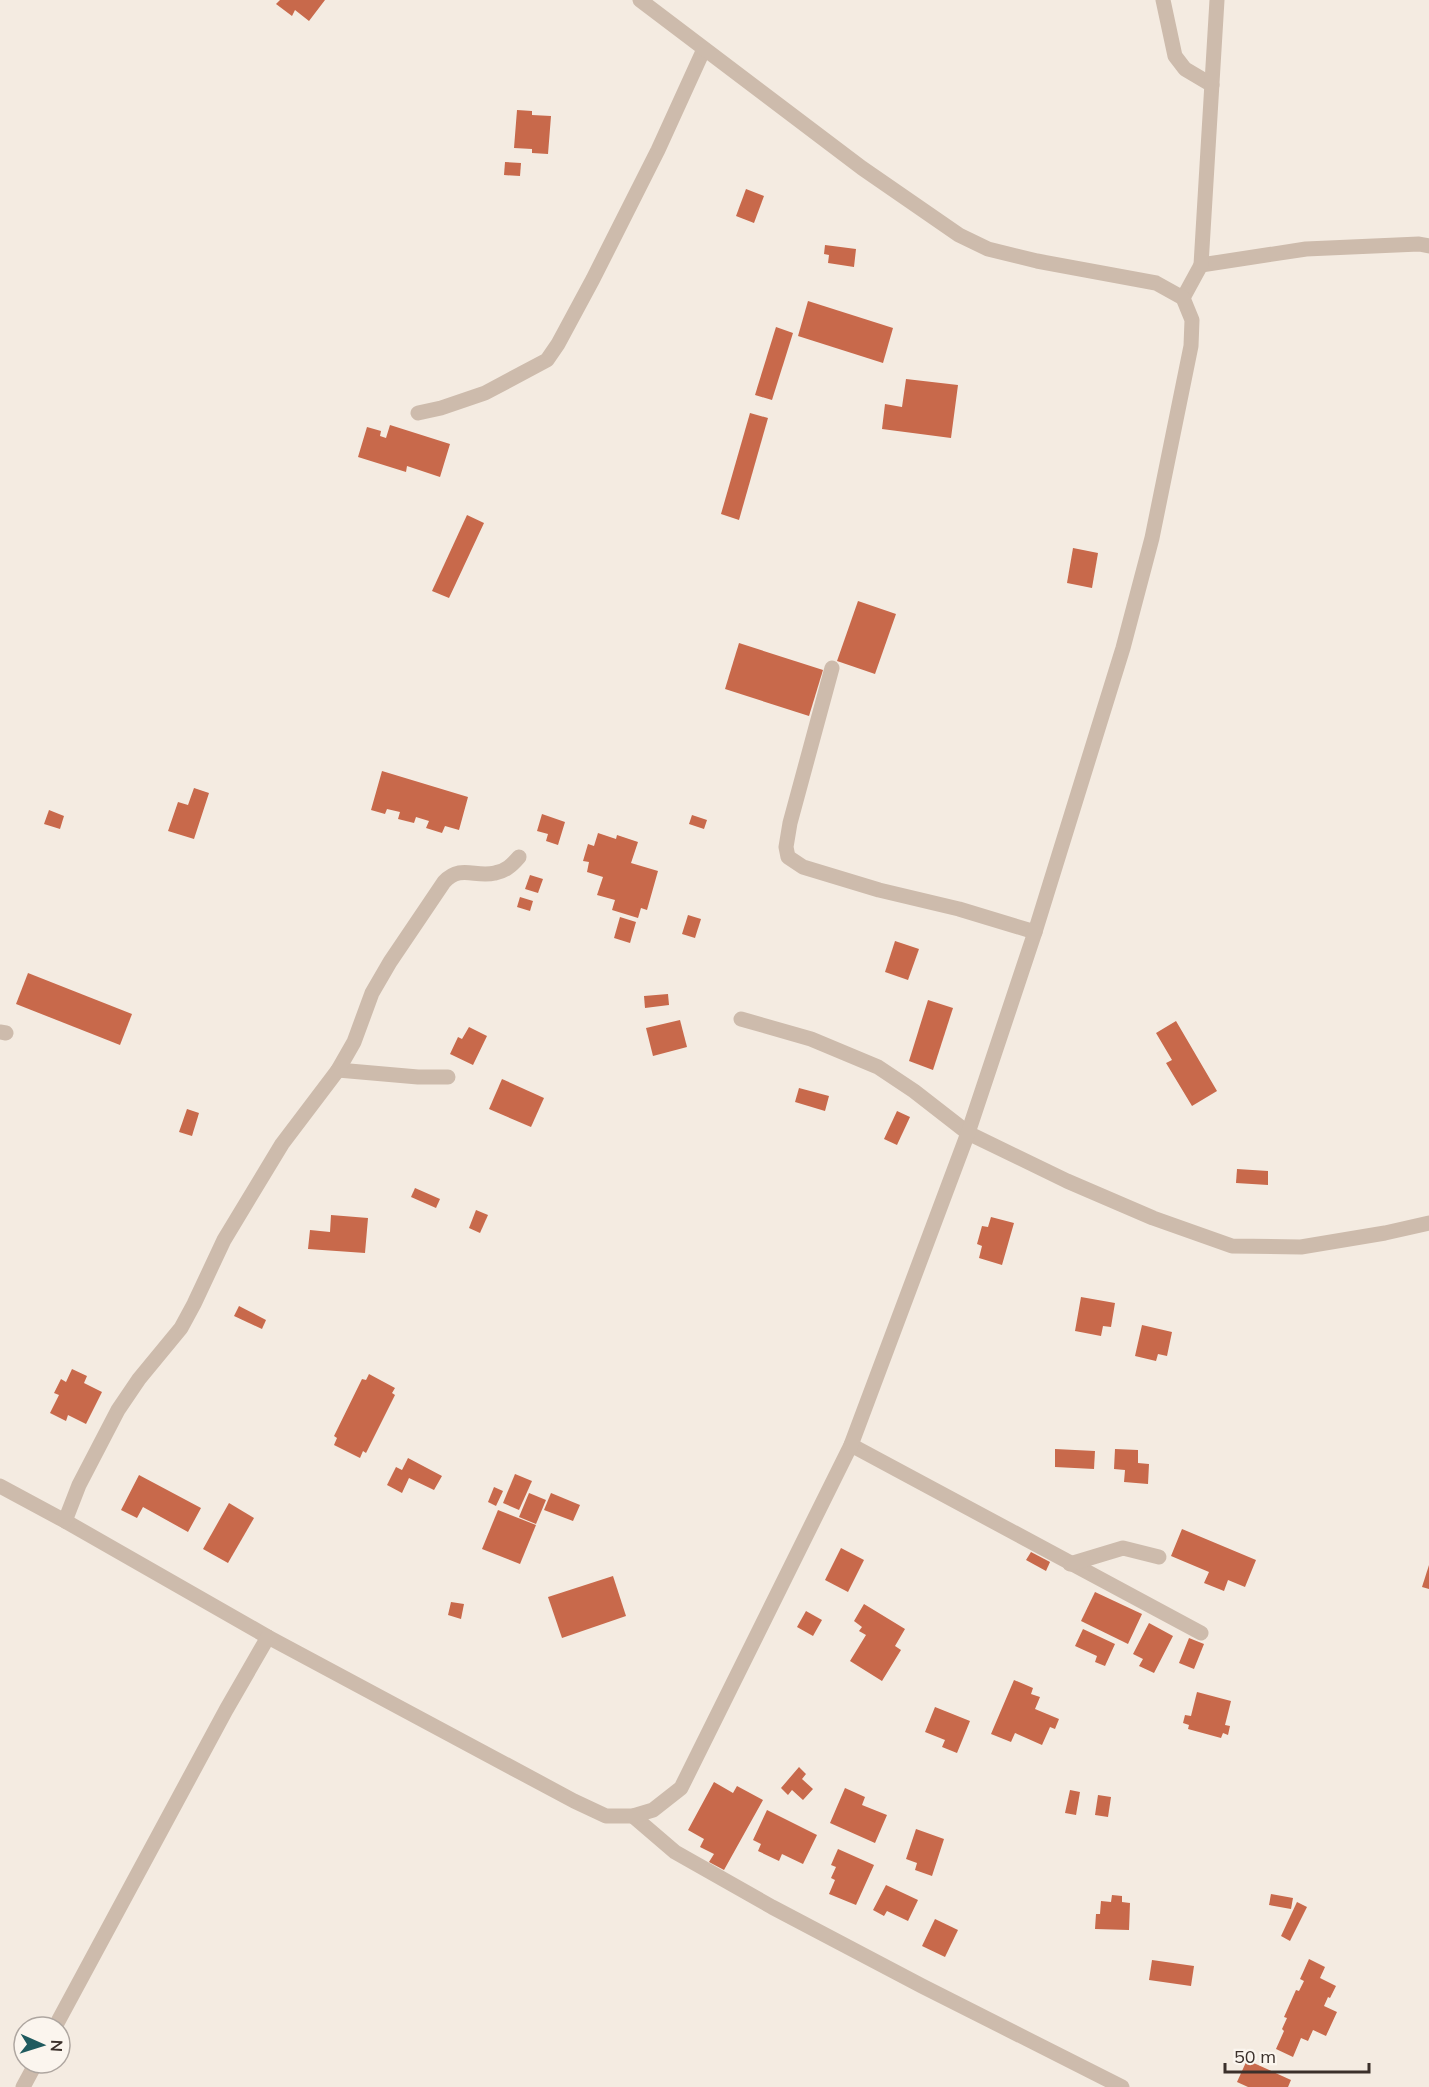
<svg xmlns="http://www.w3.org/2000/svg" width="1429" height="2087" viewBox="0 0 1429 2087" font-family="Mulish,sans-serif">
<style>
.building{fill:#c8694b}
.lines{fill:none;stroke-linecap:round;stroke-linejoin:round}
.minor{stroke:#cdbbac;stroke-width:15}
</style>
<rect width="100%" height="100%" fill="#f4ebe1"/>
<g class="building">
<polygon points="280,0 325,0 309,21 295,10 292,16 276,4"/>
<polygon points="517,110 532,111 532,115 551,116 548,154 532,153 532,149 514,148"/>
<polygon points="505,162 521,163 520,176 504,175"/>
<polygon points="746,189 764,196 754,223 736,216"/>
<polygon points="825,245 856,249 854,267 828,263 829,255 824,254"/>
<polygon points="808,301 893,328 883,363 798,336"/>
<polygon points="776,327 793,333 772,400 755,395"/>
<polygon points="906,379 958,385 951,438 882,429 885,404 902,407"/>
<polygon points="750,413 768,418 739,520 721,514"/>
<polygon points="390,425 450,444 440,477 407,466 406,472 358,457 367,427 381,431 380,436 386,438"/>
<polygon points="467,515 484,523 449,598 432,591"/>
<polygon points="1073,548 1098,553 1092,588 1067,583"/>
<polygon points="858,601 896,614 875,674 837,661"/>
<polygon points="739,643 823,670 809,716 725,689"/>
<polygon points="382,771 468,797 459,830 445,826 442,833 426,828 429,821 416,817 414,823 398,819 400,812 387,809 385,814 371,810"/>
<polygon points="194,788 209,793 194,839 168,831 178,802 188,805"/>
<polygon points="49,810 64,816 60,829 44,824"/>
<polygon points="542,814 565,822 558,845 546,841 548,834 537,831"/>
<polygon points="692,815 707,820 704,829 689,824"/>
<polygon points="598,833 616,839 617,835 638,842 631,863 658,871 647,910 641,908 638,918 612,910 615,900 597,895 603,877 587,872 589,862 583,861 588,844 594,846"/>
<polygon points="530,875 543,879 538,893 525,889"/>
<polygon points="520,897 533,901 530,911 517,907"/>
<polygon points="688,915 701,919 695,938 682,934"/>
<polygon points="620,917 636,922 630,943 614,938"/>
<polygon points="895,941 919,949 908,980 885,972"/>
<polygon points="28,973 132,1014 120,1045 16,1004"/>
<polygon points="668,994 669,1005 645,1008 644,996"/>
<polygon points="928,1000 953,1008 933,1070 909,1061"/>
<polygon points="680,1020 687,1047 653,1056 646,1028"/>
<polygon points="1176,1021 1217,1091 1192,1106 1166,1063 1172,1060 1156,1033"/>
<polygon points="469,1027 487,1036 473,1065 450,1054 458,1037 462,1039"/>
<polygon points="502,1079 544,1098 531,1127 489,1109"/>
<polygon points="799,1088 829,1096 825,1111 795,1102"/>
<polygon points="187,1109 199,1113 192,1136 179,1132"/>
<polygon points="897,1111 910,1117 897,1145 884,1139"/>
<polygon points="1237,1169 1268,1171 1268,1185 1236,1183"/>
<polygon points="415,1188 440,1199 436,1208 411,1197"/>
<polygon points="476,1210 488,1215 480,1233 469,1228"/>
<polygon points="331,1215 368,1218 365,1253 308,1249 310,1230 330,1232"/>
<polygon points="991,1217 1014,1223 1002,1265 979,1258 982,1246 977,1244 982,1226 988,1227"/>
<polygon points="1081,1297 1115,1303 1111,1327 1103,1326 1101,1336 1075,1331"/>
<polygon points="239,1306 266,1320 262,1329 234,1316"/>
<polygon points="1142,1325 1172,1332 1167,1356 1158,1354 1156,1361 1135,1356"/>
<polygon points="72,1369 87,1376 84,1383 102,1392 86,1424 68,1415 66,1421 50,1413 59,1395 54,1393 61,1379 66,1382"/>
<polygon points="369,1374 395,1388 392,1393 395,1395 366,1453 363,1451 360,1458 334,1445 337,1438 334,1436 362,1379 366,1380"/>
<polygon points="1055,1449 1095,1451 1094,1469 1055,1467"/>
<polygon points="1115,1449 1138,1450 1138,1463 1149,1464 1148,1484 1124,1482 1125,1470 1114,1469"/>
<polygon points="408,1458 442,1476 434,1490 409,1478 402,1493 387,1485 396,1467 402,1470"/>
<polygon points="515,1474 532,1481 519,1510 503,1503"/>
<polygon points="139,1475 201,1508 188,1532 143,1507 137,1518 121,1510"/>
<polygon points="494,1487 503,1491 496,1506 488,1502"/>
<polygon points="529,1493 546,1500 536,1524 519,1517"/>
<polygon points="551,1493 580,1505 573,1521 544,1510"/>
<polygon points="229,1503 254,1518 228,1563 203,1549"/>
<polygon points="498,1510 536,1525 520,1564 482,1549"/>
<polygon points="1182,1529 1256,1560 1245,1587 1228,1580 1224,1591 1204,1583 1209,1572 1171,1556"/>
<polygon points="841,1548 864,1560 848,1592 825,1580"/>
<polygon points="1031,1552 1050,1562 1046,1571 1026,1560"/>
<polygon points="1429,1565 1429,1589 1422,1587"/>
<polygon points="613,1576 626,1616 562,1638 548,1597"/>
<polygon points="1095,1592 1142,1614 1128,1644 1081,1621"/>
<polygon points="451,1602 464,1604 461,1619 448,1615"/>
<polygon points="864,1604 905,1629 895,1646 901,1650 882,1681 850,1661 866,1635 859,1631 862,1627 854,1621"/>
<polygon points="806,1611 822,1620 813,1636 797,1627"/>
<polygon points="1149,1623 1173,1636 1154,1673 1139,1666 1143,1659 1133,1654"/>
<polygon points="1083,1629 1115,1644 1105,1666 1095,1662 1097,1656 1075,1646"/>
<polygon points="1189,1638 1204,1644 1194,1669 1179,1663"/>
<polygon points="1014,1680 1033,1688 1031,1694 1040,1697 1035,1709 1059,1719 1055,1729 1050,1727 1042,1745 1015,1733 1011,1742 991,1734"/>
<polygon points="1197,1692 1231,1701 1225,1725 1230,1726 1228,1735 1223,1733 1221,1738 1188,1729 1189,1725 1183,1723 1185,1715 1191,1716"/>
<polygon points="935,1707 970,1721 957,1753 942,1747 945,1740 925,1732"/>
<polygon points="799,1767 806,1774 802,1779 813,1789 803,1800 792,1790 788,1795 781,1788"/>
<polygon points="714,1782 733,1793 737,1786 763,1800 724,1870 709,1862 714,1854 700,1847 704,1839 688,1830"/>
<polygon points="845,1788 865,1797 862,1805 887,1815 875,1843 830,1823"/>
<polygon points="1070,1790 1080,1792 1076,1815 1065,1813"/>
<polygon points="1098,1795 1111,1797 1108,1817 1095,1815"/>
<polygon points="767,1810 817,1835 803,1864 782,1854 779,1861 758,1851 761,1844 753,1840"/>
<polygon points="916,1829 944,1839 932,1876 915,1870 917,1863 906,1859"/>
<polygon points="838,1849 874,1865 856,1905 829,1894 835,1880 831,1878 836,1867 831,1865"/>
<polygon points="886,1885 918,1900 908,1921 887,1911 884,1916 873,1910"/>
<polygon points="1271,1894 1293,1898 1291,1909 1269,1905"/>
<polygon points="1112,1895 1122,1896 1122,1902 1130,1903 1129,1930 1095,1929 1096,1914 1100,1914 1101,1901 1111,1902"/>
<polygon points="1297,1902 1307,1907 1290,1941 1281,1936"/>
<polygon points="935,1919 958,1930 945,1957 922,1946"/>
<polygon points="1309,1959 1325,1967 1320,1978 1336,1986 1330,1998 1328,1997 1324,2006 1337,2012 1326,2036 1313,2030 1308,2041 1301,2038 1293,2057 1276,2049 1284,2031 1282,2029 1287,2018 1284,2017 1296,1990 1299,1991 1304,1981 1300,1979"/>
<polygon points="1152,1960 1194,1966 1191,1986 1149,1980"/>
<polygon points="1247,2060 1291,2080 1288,2087 1248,2087 1237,2082"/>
</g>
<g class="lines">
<g class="minor">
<polyline points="1163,0 1175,56 1185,69 1212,85"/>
<polyline points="1201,265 1306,249 1419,244 1429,246"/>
<polyline points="1183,298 1201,265 1217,0"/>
<polyline points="418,413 441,408 485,393 547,360 558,344 593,279 658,150 704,49"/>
<polyline points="832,668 790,823 786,847 788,857 803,867 879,890 959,909 1035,932"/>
<polyline points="741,1019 811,1039 878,1067 914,1091 968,1133 1067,1181 1153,1218 1232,1246 1301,1247 1385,1233 1429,1223"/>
<polyline points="0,1032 6,1033"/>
<polyline points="338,1070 418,1077 448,1077"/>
<polyline points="851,1445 1201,1633"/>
<polyline points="0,1486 65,1521 268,1637"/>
<path d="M65 1521 79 1485 118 1410 139 1379 181 1328 194 1304 224 1240 282 1144 338 1070 354 1042 372 993 390 962 444 882C461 864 475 878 495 873 506 871 512 865 519 857"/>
<polyline points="1070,1564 1123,1548 1159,1557"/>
<polyline points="633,1816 675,1852 772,1907 922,1986 1122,2087"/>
<polyline points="55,2027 226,1710 268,1637 574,1801 606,1816 633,1816 653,1810 681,1788 851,1445 968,1133 1035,932 1123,648 1152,538 1191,346 1192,320 1183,298 1156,283 1037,261 988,249 959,235 862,168 640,0"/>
<polyline points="23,2087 36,2063"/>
</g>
</g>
<g transform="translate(42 2045) rotate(93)"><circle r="28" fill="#fbf5ee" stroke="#aea6a0" stroke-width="1.5"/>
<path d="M0-4.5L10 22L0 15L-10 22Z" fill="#1f5a5e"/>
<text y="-9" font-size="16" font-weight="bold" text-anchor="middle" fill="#3b302b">N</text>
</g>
<path d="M1225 2063v9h144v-9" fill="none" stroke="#3b302b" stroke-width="3"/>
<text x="1234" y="2063" font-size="18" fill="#3b302b" stroke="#fbf5ee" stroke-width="4.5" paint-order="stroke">50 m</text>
</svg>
